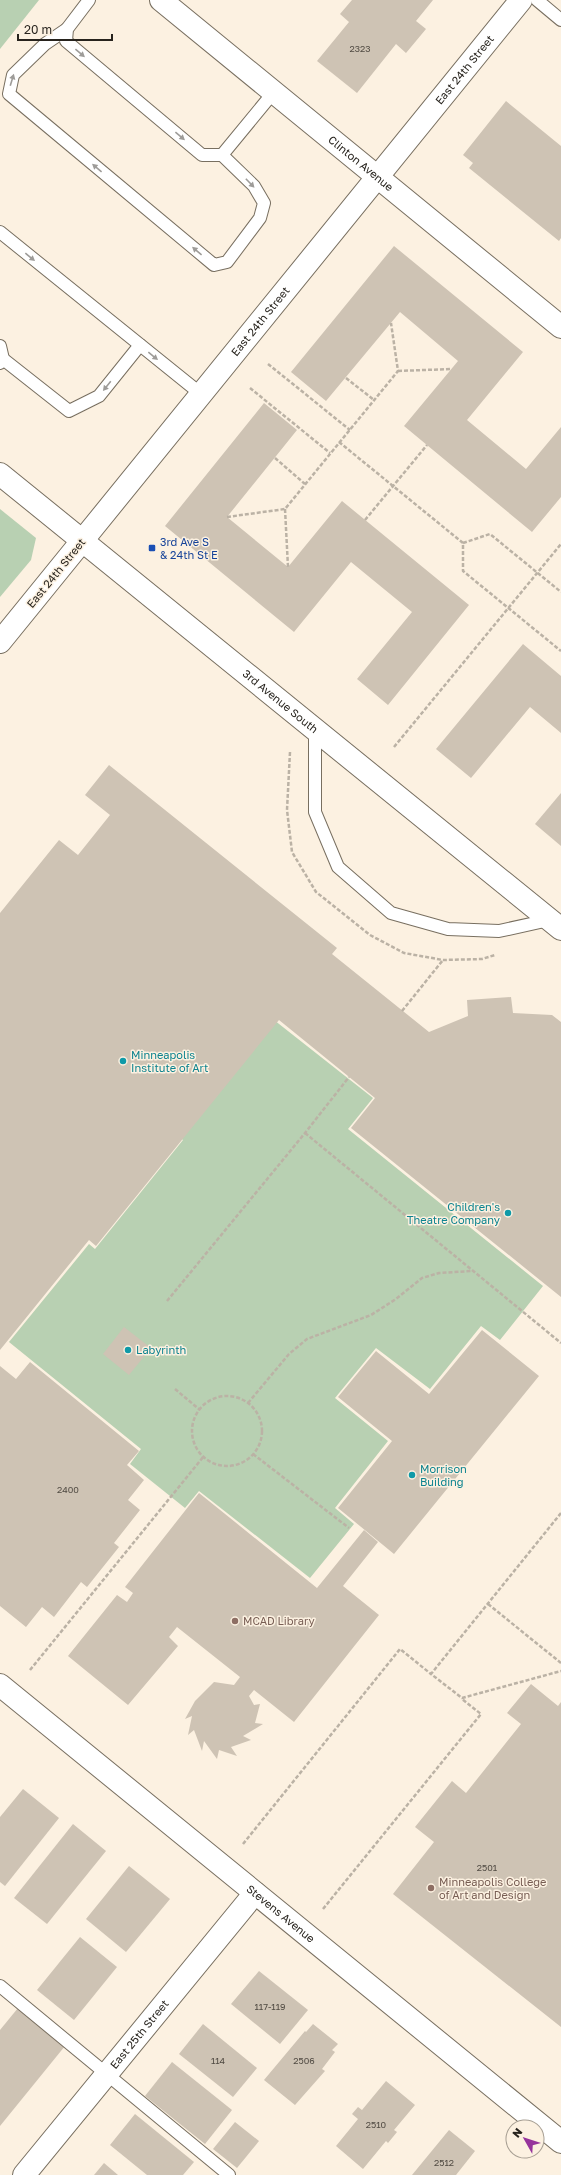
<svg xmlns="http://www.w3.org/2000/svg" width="561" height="2175" viewBox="0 0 561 2175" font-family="'Golos Text',sans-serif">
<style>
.green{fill:#b8d0b2}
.building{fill:#cec3b4}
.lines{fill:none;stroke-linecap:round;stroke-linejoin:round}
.lane-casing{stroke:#786f60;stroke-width:14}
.street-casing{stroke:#786f60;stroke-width:24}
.secondary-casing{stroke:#786f60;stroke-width:24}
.path{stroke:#bbb2a5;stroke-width:2.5;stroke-dasharray:4 2;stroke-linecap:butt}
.lane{stroke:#fff;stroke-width:12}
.street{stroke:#fff;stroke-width:22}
.secondary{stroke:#fff;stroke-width:22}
.oneway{fill:#9e9c99}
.transit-dot{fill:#1a4fb4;stroke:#fcf1e1;stroke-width:1.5}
.culture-dot{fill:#0f9aa8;stroke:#fcf1e1;stroke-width:1.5}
.education-dot{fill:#8d6e63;stroke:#fcf1e1;stroke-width:1.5}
.labels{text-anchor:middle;stroke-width:3;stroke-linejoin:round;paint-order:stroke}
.number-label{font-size:9px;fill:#514b43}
.street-label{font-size:11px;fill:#27231d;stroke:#fcf1e1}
.transit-label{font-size:11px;fill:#164399;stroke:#fcf1e1;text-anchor:start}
.culture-label{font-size:11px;fill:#0d838f;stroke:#fcf1e1;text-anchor:start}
.education-label{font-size:11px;fill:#785e54;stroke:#fcf1e1;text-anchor:start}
</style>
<rect width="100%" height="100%" fill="#fcf1e1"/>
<g class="green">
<polygon points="0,0 39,0 0,49"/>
<polygon points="0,509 36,538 31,560 0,597"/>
<polygon points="274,1020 373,1098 348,1129 543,1286 500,1340 481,1326 430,1389 376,1348 335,1398 388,1441 335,1508 354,1524 310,1578 199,1491 185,1508 130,1464 141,1449 9,1342 89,1244 95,1249 183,1140 177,1135"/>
</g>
<g class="building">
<polygon points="352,0 433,0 416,21 426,29 406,53 396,44 357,93 317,61 349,22 340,14"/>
<polygon points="506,101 561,146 561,238 559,241 469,168 473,163 463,155"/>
<polygon points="394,246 523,352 467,420 526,469 561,427 561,497 532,532 404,426 458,361 400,312 326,401 291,372"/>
<polygon points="264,403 297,430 227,517 288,567 342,501 469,605 388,705 357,679 412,612 351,562 294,632 165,526"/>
<polygon points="523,644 561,676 561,733 530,707 471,778 436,749"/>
<polygon points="109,765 337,948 332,954 429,1032 468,1016 467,1000 511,997 513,1013 552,1015 561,1022 561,1297 351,1128 375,1098 279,1020 96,1246 89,1240 0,1350 0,913 59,840 78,855 110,815 85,795"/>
<polygon points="561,793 561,846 535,824"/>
<polygon points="124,1327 151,1348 129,1375 103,1354"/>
<polygon points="482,1330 539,1376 394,1554 338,1508 392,1441 338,1397 376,1351 429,1394"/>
<polygon points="30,1362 139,1451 127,1465 144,1480 128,1500 140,1510 114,1543 119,1547 87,1587 81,1582 54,1617 42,1607 26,1627 0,1606 0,1366 16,1379"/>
<polygon points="199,1493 317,1588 364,1530 378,1542 343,1586 379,1615 294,1722 254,1690 249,1696 254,1705 260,1704 255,1723 263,1724 243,1736 251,1740 231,1747 237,1756 219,1750 217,1759 204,1741 202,1751 194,1730 188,1735 192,1716 185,1719 195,1701 214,1682 234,1685 240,1677 177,1627 169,1637 178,1646 128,1705 68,1656 117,1595 127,1602 133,1593 125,1587"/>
<polygon points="531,1684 558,1706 561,1702 561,2027 393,1894 434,1842 415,1827 452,1781 466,1793 521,1724 507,1713"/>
<polygon points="23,1789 59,1818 5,1886 0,1882 0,1817"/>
<polygon points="73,1824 106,1851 47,1924 14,1898"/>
<polygon points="129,1866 170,1899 126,1952 86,1919"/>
<polygon points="80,1937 117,1967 74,2020 37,1990"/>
<polygon points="259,1971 308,2010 280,2044 231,2004"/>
<polygon points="18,2008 65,2046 0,2126 0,2030"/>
<polygon points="203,2024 257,2068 233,2097 179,2054"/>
<polygon points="313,2024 338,2044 332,2050 335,2052 322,2069 325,2071 295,2105 264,2080 305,2031 306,2032"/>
<polygon points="172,2062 232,2110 205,2144 145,2096"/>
<polygon points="386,2081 415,2105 394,2130 397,2132 388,2143 386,2141 363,2169 336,2146 358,2119 352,2114 358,2107 362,2110"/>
<polygon points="135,2114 194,2162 183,2175 147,2175 110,2145"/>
<polygon points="235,2122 259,2141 237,2168 213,2149"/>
<polygon points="449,2130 475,2151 456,2175 412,2175"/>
<polygon points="104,2163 118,2175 94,2175"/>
</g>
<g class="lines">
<defs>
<g id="lane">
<polyline points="89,0 67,29 66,41 202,155 222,155 273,93"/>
<polyline points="537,0 561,20"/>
<polyline points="67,29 45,44 13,75 9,94 214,265 227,262 260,218 264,203 254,186 222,155"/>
<polyline points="0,232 201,394"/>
<polyline points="0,346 3,359 0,363"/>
<polyline points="3,359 69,411 99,396 140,345"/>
<polyline points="315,729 315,812 338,867 391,913 448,929 499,931 549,920"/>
<polyline points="0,1986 229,2175"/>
</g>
<g id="street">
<path id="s1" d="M161 0 561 327"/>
<path id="s2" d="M82 541 521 0"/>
<path id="s3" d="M0 1685 561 2142"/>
<path id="s4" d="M24 2175 255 1893"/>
</g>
<g id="secondary">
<path id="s5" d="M0 474 561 929"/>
<polyline points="0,642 82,541"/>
</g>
</defs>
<use href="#lane" class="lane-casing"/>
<use href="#street" class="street-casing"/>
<use href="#secondary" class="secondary-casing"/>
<g class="path">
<polyline points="268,364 350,430"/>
<polyline points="398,371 451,369"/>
<polyline points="346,378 374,400"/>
<polyline points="250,388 330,453"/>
<polyline points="339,442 463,543 463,571 561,651"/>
<polyline points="275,458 305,484"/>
<polyline points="285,509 288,567"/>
<polyline points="227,517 285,509 398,371 391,323"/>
<polyline points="365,520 427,445"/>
<polyline points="463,543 490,534 561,592"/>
<polyline points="394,747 561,544"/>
<polyline points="290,752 287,810 292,852 316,892 370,935 404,953 443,960 482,959 495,955"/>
<polyline points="402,1011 443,960"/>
<polyline points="305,1133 561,1343"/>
<polyline points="167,1301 305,1133 349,1077"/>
<polyline points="175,1389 200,1410"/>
<circle cx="227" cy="1431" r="35"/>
<polyline points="248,1403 289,1354 307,1339 371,1315 396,1299 422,1278 439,1273 472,1271"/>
<polyline points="253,1454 349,1528"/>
<polyline points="561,1513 431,1674 462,1698 561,1671"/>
<polyline points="488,1604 561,1663"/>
<polyline points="30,1670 204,1456"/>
<polyline points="243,1844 400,1649 431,1674"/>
<polyline points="323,1909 481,1714 462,1699"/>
</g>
<use href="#lane" class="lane"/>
<use href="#street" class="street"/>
<use href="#secondary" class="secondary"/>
</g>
<defs><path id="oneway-solid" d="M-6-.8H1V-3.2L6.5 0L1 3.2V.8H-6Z"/></defs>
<g class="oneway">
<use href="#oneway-solid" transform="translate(80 53) rotate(40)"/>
<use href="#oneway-solid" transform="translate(12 80) rotate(-73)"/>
<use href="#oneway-solid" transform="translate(180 136) rotate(40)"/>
<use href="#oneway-solid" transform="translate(97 168) rotate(-140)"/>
<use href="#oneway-solid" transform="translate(250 183) rotate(46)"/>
<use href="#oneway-solid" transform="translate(197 251) rotate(-140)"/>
<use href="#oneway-solid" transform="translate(30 257) rotate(39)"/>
<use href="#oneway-solid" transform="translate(153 356) rotate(39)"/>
<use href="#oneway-solid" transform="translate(107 386) rotate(129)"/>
</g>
<rect class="transit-dot" x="148" y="544" width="8" height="8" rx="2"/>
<g class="culture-dot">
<circle cx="123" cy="1061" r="4"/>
<circle cx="508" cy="1213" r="4"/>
<circle cx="128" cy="1350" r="4"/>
<circle cx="412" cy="1475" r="4"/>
</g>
<g class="education-dot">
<circle cx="235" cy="1621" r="4"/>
<circle cx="431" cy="1888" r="4"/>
</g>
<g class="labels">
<g class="number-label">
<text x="360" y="52">2323</text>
<text x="68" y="1493">2400</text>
<text x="487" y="1871">2501</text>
<text x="270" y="2010">117-119</text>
<text x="218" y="2064">114</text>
<text x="304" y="2064">2506</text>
<text x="376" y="2128">2510</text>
<text x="444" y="2166">2512</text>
</g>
<g class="street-label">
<text dy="4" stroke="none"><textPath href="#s2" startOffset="607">East 24th Street</textPath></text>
<text dy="4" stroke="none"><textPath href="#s1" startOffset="258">Clinton Avenue</textPath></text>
<text dy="4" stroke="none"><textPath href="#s2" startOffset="283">East 24th Street</textPath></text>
<text transform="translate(56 573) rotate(-51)" y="4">East 24th Street</text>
<text dy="4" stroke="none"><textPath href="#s5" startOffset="361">3rd Avenue South</textPath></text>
<text dy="4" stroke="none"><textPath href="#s3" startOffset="362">Stevens Avenue</textPath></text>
<text dy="4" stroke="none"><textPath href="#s4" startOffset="182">East 25th Street</textPath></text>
</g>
<g class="transit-label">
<text x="160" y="546">3rd Ave S<tspan x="160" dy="13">&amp; 24th St E</tspan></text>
</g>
<g class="culture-label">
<text x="131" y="1059">Minneapolis<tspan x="131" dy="13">Institute of Art</tspan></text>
<text x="500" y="1211" text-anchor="end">Children's<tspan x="500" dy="13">Theatre Company</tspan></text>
<text x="136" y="1354">Labyrinth</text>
<text x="420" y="1473">Morrison<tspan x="420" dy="13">Building</tspan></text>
</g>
<g class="education-label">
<text x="243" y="1625">MCAD Library</text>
<text x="439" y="1886">Minneapolis College<tspan x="439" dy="13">of Art and Design</tspan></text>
</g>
</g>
<g transform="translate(525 2139) rotate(309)"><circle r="19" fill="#fcf1e1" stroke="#a79f93"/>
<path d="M0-3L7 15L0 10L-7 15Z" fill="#96349c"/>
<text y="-6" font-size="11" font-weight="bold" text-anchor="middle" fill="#27231d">N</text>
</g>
<path d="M18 34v6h94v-6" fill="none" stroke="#27231d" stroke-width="2"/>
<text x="24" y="34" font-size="12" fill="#27231d" stroke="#fcf1e1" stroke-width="3" paint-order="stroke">20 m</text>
</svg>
